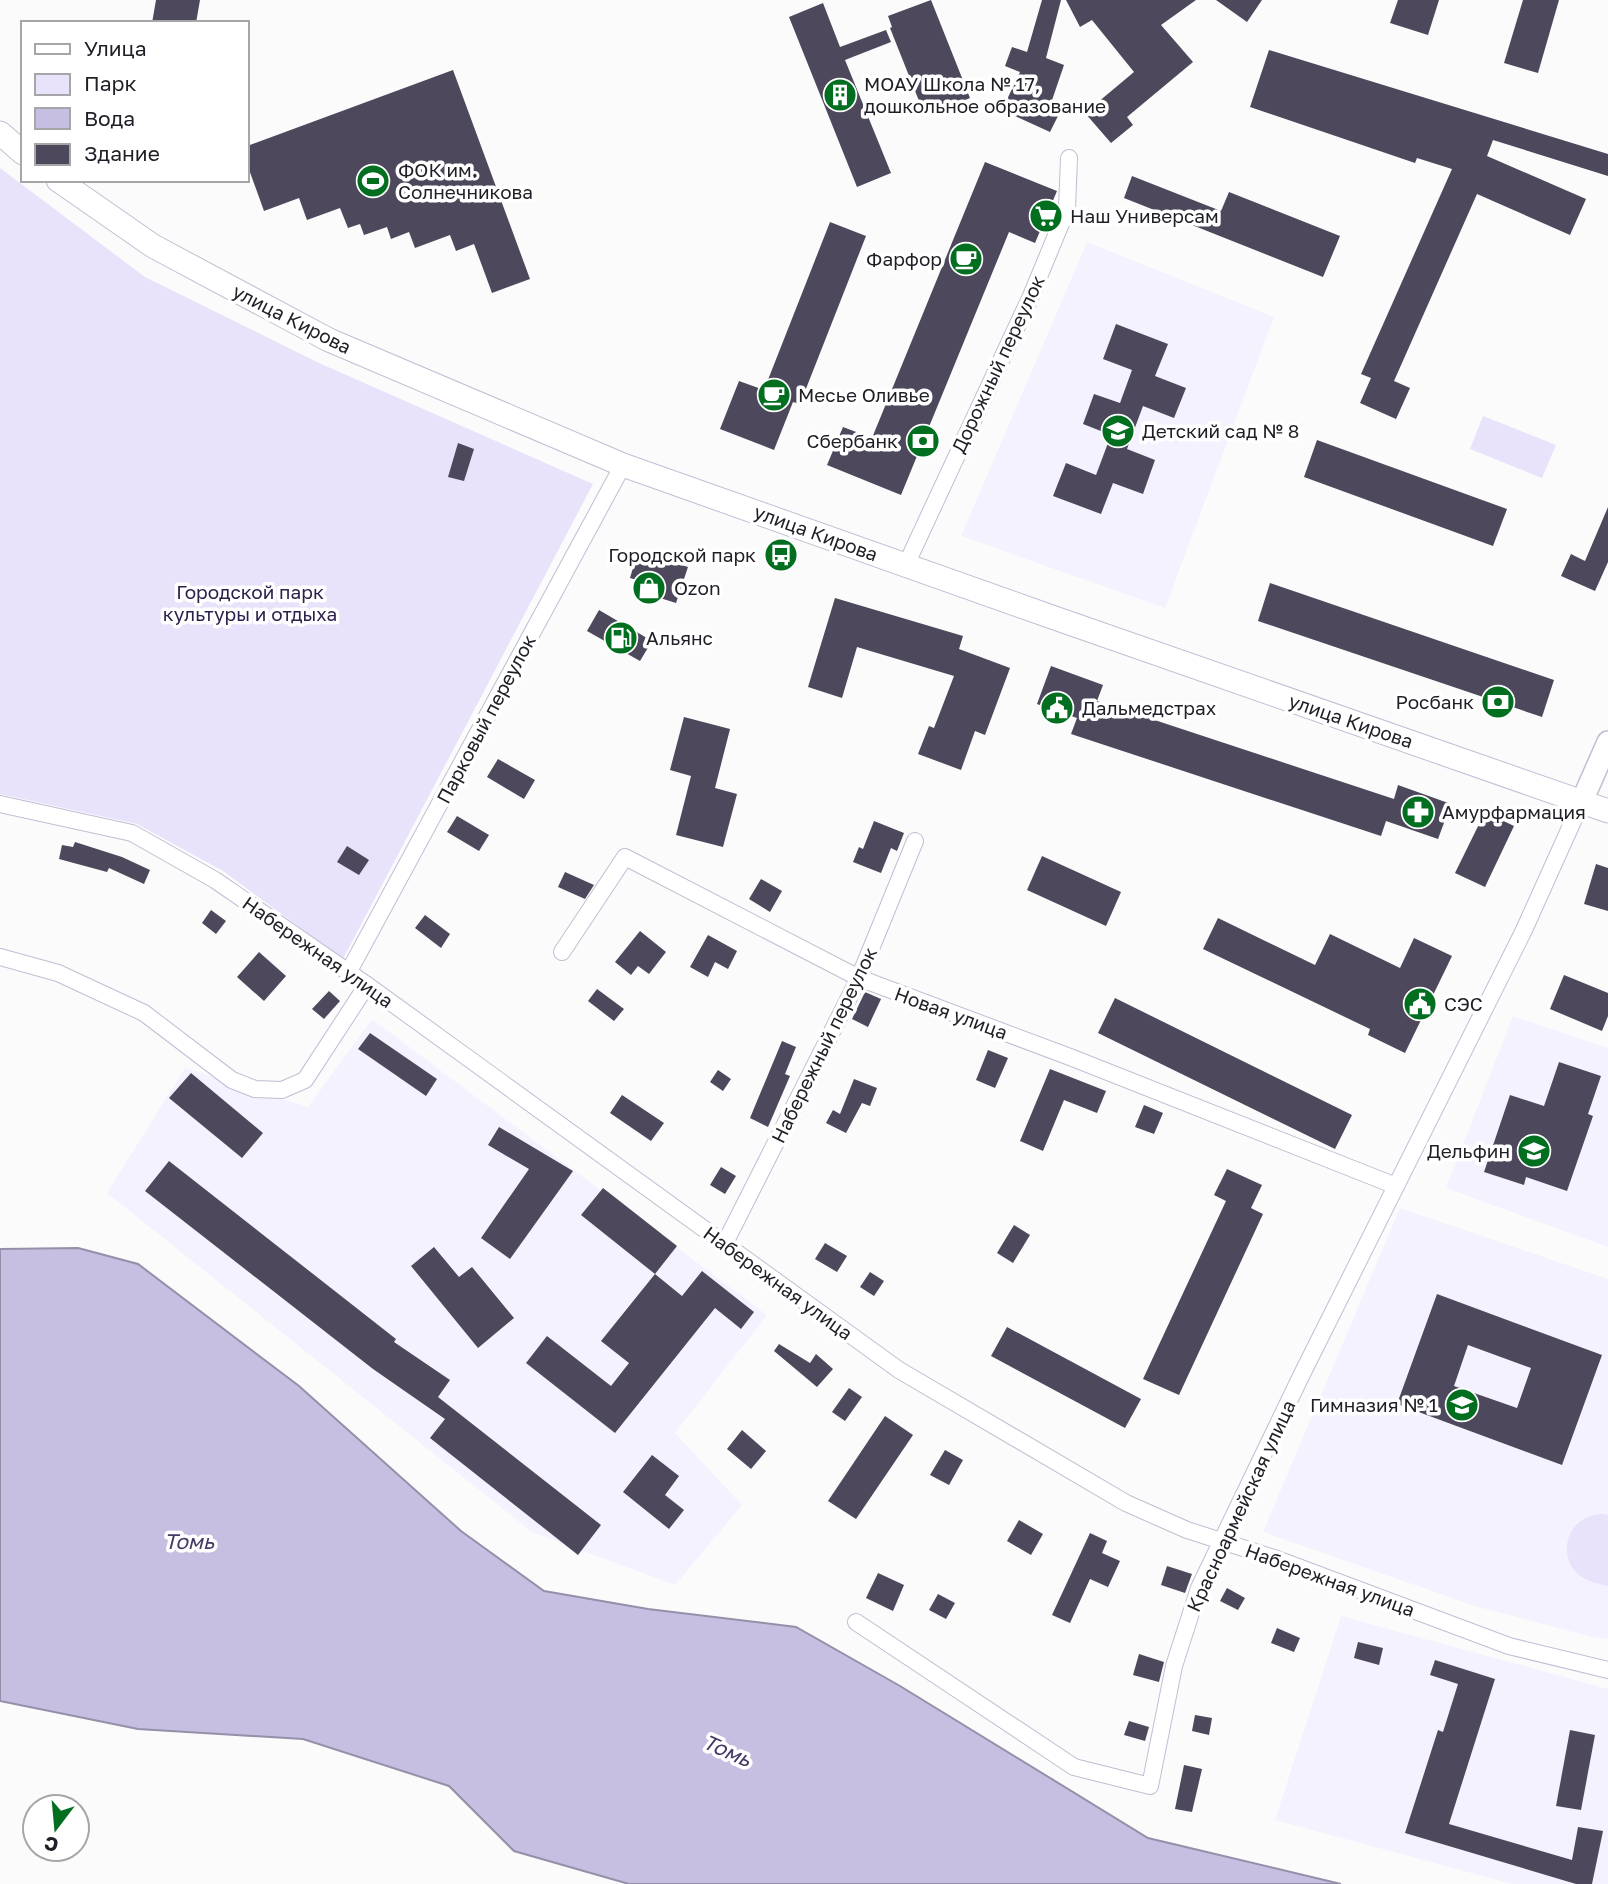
<svg xmlns="http://www.w3.org/2000/svg" width="1608" height="1884" viewBox="0 0 1608 1884" font-family="'Golos Text',sans-serif">
<style>
.built{fill:#f5f2ff}
.green{fill:#e8e2fb}
.water{fill:#c7bfe1;stroke:#958fa9;stroke-width:2}
.building{fill:#4d485c;fill-rule:evenodd}
.lines{fill:none;stroke-linecap:round;stroke-linejoin:round}
.minor-casing{stroke:#c2bdd4;stroke-width:18}
.tertiary-casing{stroke:#c2bdd4;stroke-width:24}
.secondary-casing{stroke:#c2bdd4;stroke-width:25}
.minor{stroke:#fff;stroke-width:16}
.tertiary{stroke:#fff;stroke-width:21}
.secondary{stroke:#fff;stroke-width:23}
.labels{text-anchor:middle;stroke-width:7;stroke-linejoin:round;paint-order:stroke}
.poi-label{font-size:19px;fill:#201e26;stroke:#fff;text-anchor:start}
.street-label{font-size:19px;fill:#201e26;stroke:#fff}
.park-label{font-size:19px;fill:#2e204c;stroke:#fff}
.water-label{font-size:21px;font-style:italic;fill:#463967;stroke:#fff}
</style>
<rect width="100%" height="100%" fill="#fbfbfb"/>
<g class="built">
<polygon points="1087,242 1274,317 1165,608 961,536"/>
<polygon points="1513,1016 1608,1048 1608,1247 1446,1188"/>
<polygon points="372,1019 767,1315 675,1433 742,1505 675,1585 532,1532 107,1193 185,1068 308,1107"/>
<polygon points="1400,1208 1608,1279 1608,1639 1592,1637 1475,1606 1263,1532"/>
<polygon points="1341,1616 1608,1689 1608,1884 1512,1884 1275,1820"/>
</g>
<g class="green">
<polygon points="0,168 145,277 319,363 593,484 343,959 223,871 137,824 0,794"/>
<polygon points="1483,416 1556,445 1542,478 1470,449"/>
<path d="M1602 1514 1608 1515V1586C1599 1584 1589 1582 1582 1577 1562 1565 1562 1534 1581 1521 1587 1516 1594 1515 1602 1514Z"/>
</g>
<polygon class="water" points="78,1248 138,1264 299,1386 461,1531 544,1591 648,1609 796,1627 900,1686 1148,1838 1341,1884 629,1884 514,1851 449,1786 303,1739 138,1729 0,1701 0,1249"/>
<g class="building">
<polygon points="156,0 200,0 196,23 152,23"/>
<polygon points="931,0 970,98 925,116 890,28 892,27 888,16"/>
<polygon points="1042,0 1061,0 1046,58 1064,65 1049,109 1059,114 1050,132 1002,110 1020,72 1005,66 1012,47 1027,52"/>
<polygon points="1066,0 1196,0 1161,25 1193,62 1127,117 1133,125 1111,143 1085,113 1134,72 1092,20 1080,27"/>
<polygon points="1216,0 1262,0 1247,22"/>
<polygon points="1398,0 1439,0 1428,35 1390,23"/>
<polygon points="1523,0 1559,0 1538,73 1504,63"/>
<polygon points="823,3 840,47 886,30 891,42 845,60 891,173 857,187 789,17"/>
<polygon points="1269,50 1608,154 1608,176 1493,140 1487,156 1586,199 1570,235 1477,194 1394,381 1410,388 1396,419 1360,403 1371,378 1361,374 1452,169 1417,158 1415,163 1250,107"/>
<polygon points="453,70 530,279 492,293 474,244 456,251 450,235 415,248 409,232 391,239 387,227 364,235 360,224 348,228 340,208 307,220 299,198 264,211 247,164 247,146"/>
<polygon points="985,162 1057,191 1035,243 1009,232 901,495 827,465 843,427 872,438"/>
<polygon points="1132,176 1221,211 1229,192 1340,236 1323,277 1124,198"/>
<polygon points="830,222 866,236 800,404 793,402 774,450 720,429 739,381 764,390"/>
<polygon points="1116,324 1168,344 1155,376 1186,388 1174,418 1143,406 1127,449 1155,460 1143,494 1113,483 1101,514 1053,496 1066,463 1096,475 1111,435 1083,424 1094,394 1120,403 1132,370 1103,359"/>
<polygon points="1317,440 1507,509 1493,546 1304,477"/>
<polygon points="458,443 474,449 464,481 448,477"/>
<polygon points="1608,507 1608,562 1595,591 1561,576 1571,554 1585,561"/>
<polygon points="638,551 688,567 676,603 641,592 644,582 630,578"/>
<polygon points="1270,583 1554,680 1542,717 1258,621"/>
<polygon points="835,598 963,636 959,649 1010,668 985,735 975,731 961,770 918,754 929,726 934,728 954,676 857,647 842,698 808,687"/>
<polygon points="599,610 652,641 640,661 587,631"/>
<polygon points="1051,666 1103,685 1097,701 1394,799 1398,785 1451,804 1438,839 1386,821 1381,836 1071,734 1077,718 1037,704"/>
<polygon points="684,717 730,729 715,788 737,794 723,847 676,835 691,776 670,770"/>
<polygon points="498,759 535,780 524,799 487,777"/>
<polygon points="1485,812 1514,826 1485,887 1455,873"/>
<polygon points="457,816 489,835 479,851 447,832"/>
<polygon points="874,821 904,833 897,851 891,848 881,873 853,862 859,847 863,849"/>
<polygon points="75,842 122,857 150,870 144,884 109,868 107,872 59,859 62,845 73,847"/>
<polygon points="347,846 369,860 359,875 337,862"/>
<polygon points="1042,856 1121,892 1106,926 1027,890"/>
<polygon points="1596,864 1608,868 1608,911 1584,904"/>
<polygon points="565,872 594,885 585,899 558,887"/>
<polygon points="761,879 782,891 770,912 749,899"/>
<polygon points="211,910 226,921 216,934 202,923"/>
<polygon points="425,915 450,934 441,948 415,928"/>
<polygon points="1218,918 1315,965 1330,934 1400,968 1414,938 1452,956 1405,1053 1368,1035 1370,1029 1203,949"/>
<polygon points="640,931 666,952 649,974 638,966 631,975 615,962"/>
<polygon points="708,935 737,951 728,969 715,962 708,977 690,967"/>
<polygon points="259,952 286,976 264,1001 237,977"/>
<polygon points="1564,975 1608,993 1608,1016 1602,1031 1550,1009"/>
<polygon points="597,989 624,1009 614,1021 588,1001"/>
<polygon points="329,991 340,1001 324,1019 312,1009"/>
<polygon points="865,992 881,999 868,1027 852,1019"/>
<polygon points="1115,998 1352,1115 1335,1149 1098,1033"/>
<polygon points="370,1033 437,1079 426,1096 358,1049"/>
<polygon points="782,1041 796,1047 785,1074 790,1076 768,1127 750,1118"/>
<polygon points="988,1050 1008,1058 995,1088 976,1080"/>
<polygon points="1559,1062 1601,1076 1588,1114 1593,1116 1567,1191 1526,1177 1524,1185 1484,1172 1510,1095 1544,1106"/>
<polygon points="1050,1069 1106,1091 1097,1113 1064,1100 1043,1151 1020,1141"/>
<polygon points="718,1070 731,1079 723,1091 710,1082"/>
<polygon points="191,1073 263,1133 242,1158 169,1098"/>
<polygon points="854,1079 877,1088 870,1106 862,1103 846,1133 826,1123 833,1110 840,1114"/>
<polygon points="622,1095 664,1123 651,1141 610,1113"/>
<polygon points="1144,1105 1163,1113 1154,1134 1135,1127"/>
<polygon points="499,1127 573,1171 510,1259 481,1238 529,1169 488,1145"/>
<polygon points="169,1161 396,1339 394,1342 450,1380 438,1397 601,1525 578,1555 430,1438 445,1419 373,1369 145,1191"/>
<polygon points="721,1167 736,1176 725,1194 710,1185"/>
<polygon points="1227,1169 1262,1185 1251,1208 1263,1214 1179,1395 1143,1379 1226,1201 1214,1195"/>
<polygon points="603,1188 677,1246 655,1274 581,1215"/>
<polygon points="1014,1225 1030,1235 1013,1263 997,1253"/>
<polygon points="825,1243 847,1256 837,1272 815,1259"/>
<polygon points="434,1247 459,1277 472,1267 514,1318 478,1348 411,1266"/>
<polygon points="702,1271 754,1312 741,1329 715,1308 615,1433 526,1363 547,1336 611,1386 629,1363 601,1341 655,1274 682,1296"/>
<polygon points="870,1272 884,1281 874,1296 860,1287"/>
<path d="M1437 1294 1602 1355 1562 1465 1397 1404ZM1468 1345 1531 1368 1517 1408 1454 1386Z"/>
<polygon points="1007,1327 1141,1399 1125,1428 991,1356"/>
<polygon points="779,1344 810,1363 816,1354 833,1369 817,1387 774,1351"/>
<polygon points="849,1388 862,1397 845,1421 832,1412"/>
<polygon points="885,1416 913,1435 856,1519 828,1501"/>
<polygon points="742,1430 766,1451 751,1469 727,1449"/>
<polygon points="945,1450 963,1460 949,1485 930,1475"/>
<polygon points="652,1455 679,1476 665,1495 684,1510 669,1529 623,1492"/>
<polygon points="1019,1520 1043,1534 1031,1555 1007,1541"/>
<polygon points="1090,1533 1107,1541 1102,1553 1120,1561 1108,1587 1090,1579 1070,1623 1052,1615"/>
<polygon points="1167,1566 1192,1574 1185,1593 1161,1585"/>
<polygon points="878,1573 904,1585 893,1611 866,1598"/>
<polygon points="1227,1588 1245,1598 1238,1610 1220,1601"/>
<polygon points="938,1594 955,1603 946,1619 929,1610"/>
<polygon points="1277,1628 1300,1638 1294,1652 1271,1643"/>
<polygon points="1358,1642 1383,1648 1379,1665 1354,1658"/>
<polygon points="1139,1654 1164,1662 1159,1682 1133,1675"/>
<polygon points="1435,1660 1495,1679 1449,1824 1572,1860 1578,1827 1603,1831 1592,1884 1576,1884 1405,1833 1438,1730 1443,1732 1458,1684 1430,1675"/>
<polygon points="1195,1715 1212,1718 1209,1735 1192,1731"/>
<polygon points="1129,1721 1149,1727 1145,1741 1124,1735"/>
<polygon points="1570,1730 1595,1735 1581,1810 1556,1806"/>
<polygon points="1184,1765 1202,1769 1192,1812 1175,1809"/>
</g>
<g class="lines">
<defs>
<g id="minor">
<polyline points="906,565 1031,296 1067,209 1069,158"/>
<polyline points="0,804 132,833 215,880 367,985 899,1370 1126,1503 1187,1530 1274,1558 1509,1646 1608,1670"/>
<polyline points="562,952 625,857 859,978 1070,1057 1396,1186"/>
<polyline points="0,957 58,973 144,1013 232,1080 255,1089 282,1090 305,1080 367,985"/>
<polyline points="348,973 623,465"/>
<polyline points="724,1245 859,978 915,841"/>
<polyline points="856,1622 1074,1767 1150,1786 1174,1666 1199,1588 1302,1374 1524,930 1582,801"/>
</g>
<polyline id="tertiary" points="1582,801 1608,742"/>
<g id="secondary">
<polyline points="0,133 23,153"/>
<polyline points="58,180 153,246 329,340 623,465 1049,616 1608,811"/>
</g>
</defs>
<use href="#minor" class="minor-casing"/>
<use href="#tertiary" class="tertiary-casing"/>
<use href="#secondary" class="secondary-casing"/>
<use href="#minor" class="minor"/>
<use href="#tertiary" class="tertiary"/>
<use href="#secondary" class="secondary"/>
</g>
<defs>
<symbol id="building-disc" viewBox="-11 -11 22 22"><circle r="9.5" fill="#026f20" stroke="#fff"/><path d="M-4-6H4V6H1V3H-1V6H-4ZM-2.5-4.3h1.7v1.8h-1.7ZM.8-4.3h1.7v1.8H.8ZM-2.5-1h1.7V.8h-1.7ZM.8-1h1.7V.8H.8Z" fill="#fff"/></symbol>
<symbol id="stadium-disc" viewBox="-11 -11 22 22"><circle r="9.5" fill="#026f20" stroke="#fff"/><path d="M0-5a6.5 5 0 1 0 0 10a6.5 5 0 1 0 0-10ZM-3.5-1.8h7v3.6h-7Z" fill="#fff"/></symbol>
<symbol id="supermarket-disc" viewBox="-11 -11 22 22"><circle r="9.5" fill="#026f20" stroke="#fff"/><path d="M-6-5.5h2.5l.6 2H6L4.5 2H-2.5L-4.4-4H-6ZM-1.5 3.2a1.3 1.3 0 1 0 .1 0ZM3 3.2a1.3 1.3 0 1 0 .1 0Z" fill="#fff"/></symbol>
<symbol id="cafe-disc" viewBox="-11 -11 22 22"><circle r="9.5" fill="#026f20" stroke="#fff"/><path d="M-5.5-4.5H6V0H3Q3 3.5 0 3.5H-2.5Q-5.5 3.5-5.5 0ZM3-3.2v2h1.7v-2ZM-6 4.5H4V6H-6Z" fill="#fff"/></symbol>
<symbol id="school-disc" viewBox="-11 -11 22 22"><circle r="9.5" fill="#026f20" stroke="#fff"/><path d="M0-5L7-2L0 1L-7-2ZM-4 1L0 2.5L4 1V4Q0 6-4 4Z" fill="#fff"/></symbol>
<symbol id="bank-disc" viewBox="-11 -11 22 22"><circle r="9.5" fill="#026f20" stroke="#fff"/><path d="M-6-4H6V4H-6ZM0-2.3a2.3 2.3 0 1 0 0 4.6a2.3 2.3 0 1 0 0-4.6Z" fill="#fff"/></symbol>
<symbol id="bus-disc" viewBox="-11 -11 22 22"><circle r="9.5" fill="#026f20" stroke="#fff"/><path d="M-5-6H5V4H4V6H2V4H-2V6H-4V4H-5ZM-3.5-4V0h7V-4ZM-3.5 1.2v1.5H-2V1.2ZM2 1.2v1.5H3.5V1.2Z" fill="#fff"/></symbol>
<symbol id="shop-disc" viewBox="-11 -11 22 22"><circle r="9.5" fill="#026f20" stroke="#fff"/><path d="M-5-2.5h2.3a2.7 3.5 0 0 1 5.4 0H5L5.5 6h-11ZM-1.5-2.5h3a1.5 2.3 0 0 0-3 0Z" fill="#fff"/></symbol>
<symbol id="fuel-disc" viewBox="-11 -11 22 22"><circle r="9.5" fill="#026f20" stroke="#fff"/><path d="M-5.5-6h7V0h2V4h1.3V-2.5L3-4.5l.8-.8L6-3V5H2.5V1h-1V6h-7ZM-4.2-4.7v3.2H.2V-4.7Z" fill="#fff"/></symbol>
<symbol id="civic-disc" viewBox="-11 -11 22 22"><circle r="9.5" fill="#026f20" stroke="#fff"/><path d="M-.6-6.5H3V-4.5H.6V-3L4-1V1h2V6H-6V1h2V-1L-.6-3ZM-1.2 2.5V6h2.4V2.5Z" fill="#fff"/></symbol>
<symbol id="pharmacy-disc" viewBox="-11 -11 22 22"><circle r="9.5" fill="#026f20" stroke="#fff"/><path d="M-2-6h4v4h4v4h-4v4h-4v-4h-4v-4h4Z" fill="#fff"/></symbol>
</defs>
<g fill-rule="evenodd">
<use href="#building-disc" x="821" y="76" width="38" height="38"/>
<use href="#stadium-disc" x="354" y="162" width="38" height="38"/>
<use href="#supermarket-disc" x="1027" y="197" width="38" height="38"/>
<use href="#cafe-disc" x="947" y="240" width="38" height="38"/>
<use href="#cafe-disc" x="755" y="376" width="38" height="38"/>
<use href="#school-disc" x="1099" y="412" width="38" height="38"/>
<use href="#bank-disc" x="904" y="422" width="38" height="38"/>
<use href="#bus-disc" x="762" y="536" width="38" height="38"/>
<use href="#shop-disc" x="630" y="569" width="38" height="38"/>
<use href="#fuel-disc" x="602" y="619" width="38" height="38"/>
<use href="#bank-disc" x="1479" y="683" width="38" height="38"/>
<use href="#civic-disc" x="1038" y="689" width="38" height="38"/>
<use href="#pharmacy-disc" x="1399" y="793" width="38" height="38"/>
<use href="#civic-disc" x="1401" y="985" width="38" height="38"/>
<use href="#school-disc" x="1515" y="1132" width="38" height="38"/>
<use href="#school-disc" x="1443" y="1386" width="38" height="38"/>
</g>
<g class="labels">
<g class="poi-label">
<text x="864" y="91">МОАУ Школа № 17,<tspan x="864" dy="22">дошкольное образование</tspan></text>
<text x="398" y="177">ФОК им.<tspan x="398" dy="22">Солнечникова</tspan></text>
<text x="1070" y="223">Наш Универсам</text>
<text x="942" y="266" text-anchor="end">Фарфор</text>
<text x="798" y="402">Месье Оливье</text>
<text x="1142" y="438">Детский сад № 8</text>
<text x="898" y="448" text-anchor="end">Сбербанк</text>
<text x="756" y="562" text-anchor="end">Городской парк</text>
<text x="674" y="595">Ozon</text>
<text x="646" y="645">Альянс</text>
<text x="1474" y="709" text-anchor="end">Росбанк</text>
<text x="1082" y="715">Дальмедстрах</text>
<text x="1442" y="819">Амурфармация</text>
<text x="1444" y="1011">СЭС</text>
<text x="1510" y="1158" text-anchor="end">Дельфин</text>
<text x="1438" y="1412" text-anchor="end">Гимназия № 1</text>
</g>
<g class="street-label">
<text transform="translate(292 319) rotate(27)" y="7">улица Кирова</text>
<text transform="translate(998 364) rotate(-65)" y="7">Дорожный переулок</text>
<text transform="translate(816 533) rotate(20)" y="7">улица Кирова</text>
<text transform="translate(486 719) rotate(-62)" y="7">Парковый переулок</text>
<text transform="translate(1351 721) rotate(19)" y="7">улица Кирова</text>
<text transform="translate(318 952) rotate(35)" y="7">Набережная улица</text>
<text transform="translate(951 1013) rotate(20)" y="7">Новая улица</text>
<text transform="translate(824 1045) rotate(-64)" y="7">Набережный переулок</text>
<text transform="translate(778 1283) rotate(36)" y="7">Набережная улица</text>
<text transform="translate(1241 1506) rotate(-65)" y="7">Красноармейская улица</text>
<text transform="translate(1330 1580) rotate(20)" y="7">Набережная улица</text>
</g>
<g class="park-label">
<text x="250" y="599">Городской парк<tspan x="250" dy="22">культуры и отдыха</tspan></text>
</g>
<g class="water-label">
<text x="189" y="1549">Томь</text>
<text transform="translate(727 1751) rotate(24)" y="7">Томь</text>
</g>
</g>
<rect x="21" y="21" width="228" height="161" fill="#ffffff" stroke="#a6a5a8" stroke-width="2"/>
<rect x="35" y="44" width="35" height="10" fill="#ffffff" stroke="#a6a5a8" stroke-width="2"/>
<text x="84" y="56" font-size="21" fill="#201e26">Улица</text>
<rect x="35" y="74" width="35" height="21" fill="#e8e2fb" stroke="#a6a5a8" stroke-width="2"/>
<text x="84" y="91" font-size="21" fill="#201e26">Парк</text>
<rect x="35" y="108" width="35" height="21" fill="#c7bfe1" stroke="#a6a5a8" stroke-width="2"/>
<text x="84" y="126" font-size="21" fill="#201e26">Вода</text>
<rect x="35" y="144" width="35" height="21" fill="#4d485c" stroke="#a6a5a8" stroke-width="2"/>
<text x="84" y="161" font-size="21" fill="#201e26">Здание</text>
<g transform="translate(56 1828) rotate(196)"><circle r="33" fill="#ffffff" stroke="#a6a5a8" stroke-width="2"/>
<path d="M0-5L12 26L0 18L-12 26Z" fill="#026f20"/>
<text y="-10" font-size="19" font-weight="bold" text-anchor="middle" fill="#201e26">С</text>
</g>
</svg>
